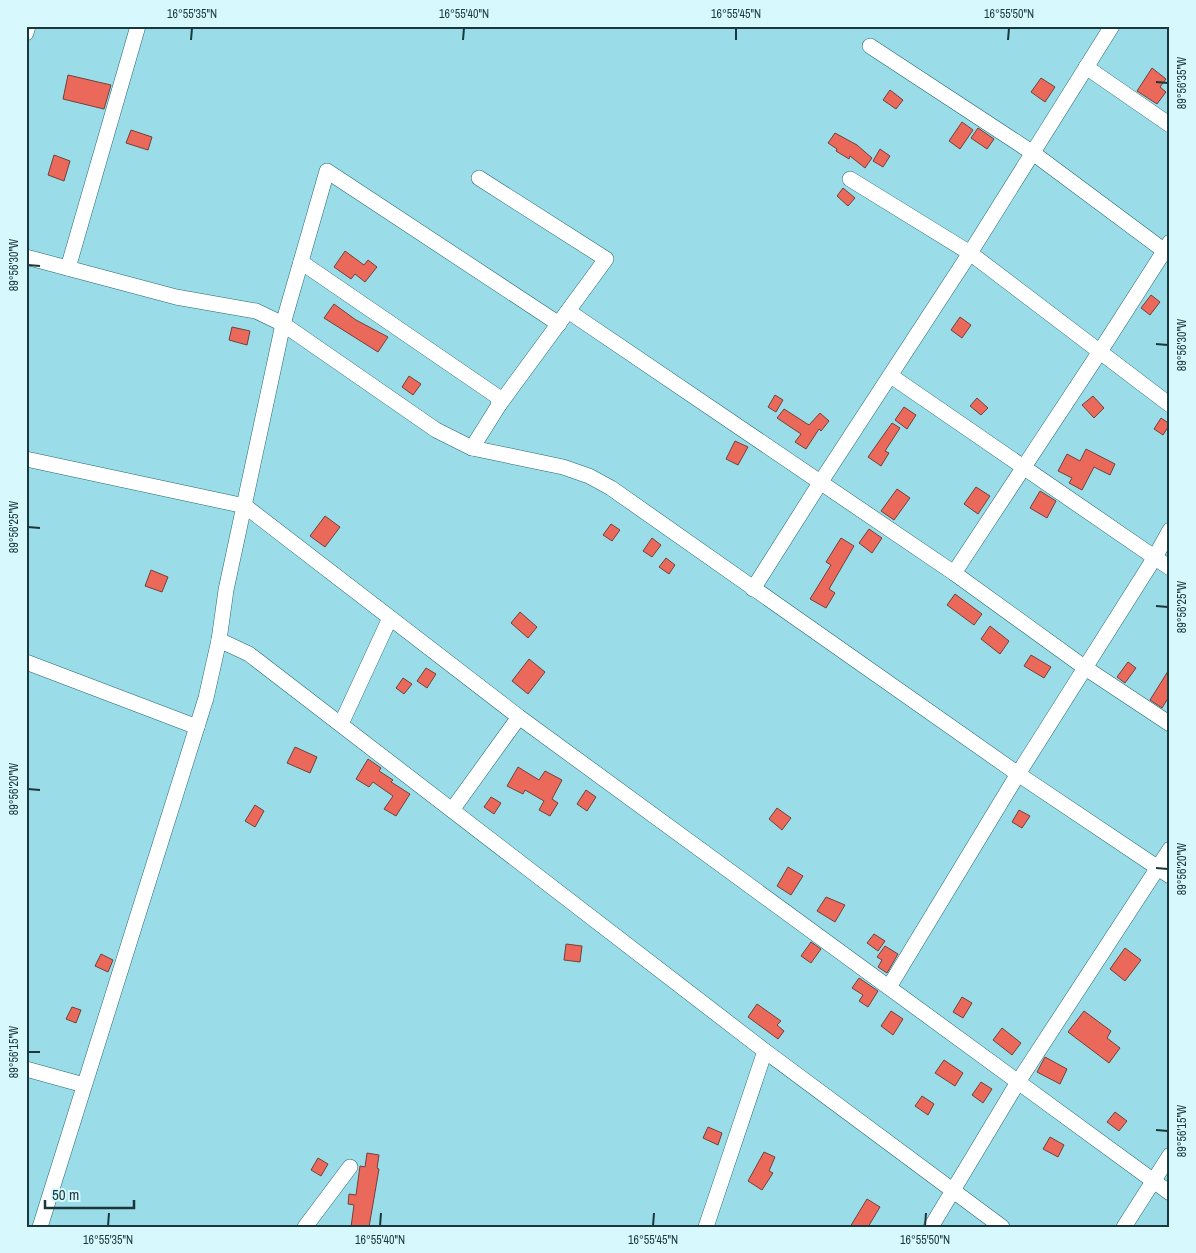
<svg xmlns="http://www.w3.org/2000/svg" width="1196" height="1253" viewBox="0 0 1196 1253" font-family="'Archivo Narrow',sans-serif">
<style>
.building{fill:#eb695a;stroke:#71413a}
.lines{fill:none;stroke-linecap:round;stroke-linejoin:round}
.minor-casing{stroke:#236873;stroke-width:16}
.minor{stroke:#fff;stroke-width:15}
.ticks{fill:none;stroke:#1b373b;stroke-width:2}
.neatline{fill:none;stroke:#1b373b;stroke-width:2}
.ticks-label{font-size:12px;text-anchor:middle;fill:#1b373b}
</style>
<rect width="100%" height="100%" fill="#9adde8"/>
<g class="building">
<polygon points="1152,68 1166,79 1160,87 1166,92 1157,104 1137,91"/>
<polygon points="68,75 111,85 104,109 63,99"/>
<polygon points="1041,78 1055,87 1045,102 1031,92"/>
<polygon points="890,90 903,100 896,109 883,100"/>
<polygon points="962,122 973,130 960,149 949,141"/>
<polygon points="978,128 994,139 987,149 971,138"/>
<polygon points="131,130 152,137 148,150 126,143"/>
<polygon points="835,133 857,145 872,158 865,168 850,156 849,159 836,151 837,149 828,143"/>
<polygon points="880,149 890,156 883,167 873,161"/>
<polygon points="54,155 70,161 64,181 48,175"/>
<polygon points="843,188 855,198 848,206 837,196"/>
<polygon points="345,251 364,265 368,260 377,267 365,282 355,274 351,279 334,267"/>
<polygon points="1151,295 1160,302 1150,315 1141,308"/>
<polygon points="334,304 356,320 388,337 378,352 324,318"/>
<polygon points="960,317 971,325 962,338 951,330"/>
<polygon points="232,327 250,331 247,345 229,340"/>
<polygon points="409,376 421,384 413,395 402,387"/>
<polygon points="775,395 783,400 776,412 768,407"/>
<polygon points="1093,396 1104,408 1094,418 1082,405"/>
<polygon points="977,398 988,408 981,415 970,406"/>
<polygon points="904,407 916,415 907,429 895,420"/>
<polygon points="784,409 809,425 820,413 829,421 821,431 819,429 806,449 795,442 801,434 777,418"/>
<polygon points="1161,418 1170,424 1163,435 1154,429"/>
<polygon points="892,423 900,428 885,451 889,453 881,466 868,457"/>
<polygon points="735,441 748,447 738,465 726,459"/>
<polygon points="1086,449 1115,464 1110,475 1094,467 1082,490 1069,483 1072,478 1058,471 1067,454 1080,461"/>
<polygon points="976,487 990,496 978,514 964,504"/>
<polygon points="897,489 910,498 894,520 881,511"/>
<polygon points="1040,491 1056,501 1047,518 1030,508"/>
<polygon points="325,516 340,527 325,547 310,536"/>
<polygon points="611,524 620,530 612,541 603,535"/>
<polygon points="869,529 882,538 872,553 859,543"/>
<polygon points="652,538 661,545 652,557 643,551"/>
<polygon points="841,538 854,546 829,589 835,593 826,608 810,599 831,565 826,562"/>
<polygon points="666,558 675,565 669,574 659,567"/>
<polygon points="151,570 168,577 162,592 145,586"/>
<polygon points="955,594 982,614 974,625 947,605"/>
<polygon points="520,612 537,627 528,638 511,623"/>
<polygon points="990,626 1009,641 1000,654 981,639"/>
<polygon points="1031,655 1051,667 1044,678 1024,666"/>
<polygon points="529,659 545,672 528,694 512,681"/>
<polygon points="1128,662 1136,668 1125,683 1117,677"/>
<polygon points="426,668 436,674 427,688 417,681"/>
<polygon points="1170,668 1170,695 1162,708 1150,700"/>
<polygon points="403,678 412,684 404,694 396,688"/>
<polygon points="295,747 317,757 310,773 287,763"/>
<polygon points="368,759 381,768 379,771 393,780 391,782 410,794 396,816 384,809 393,796 373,782 369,787 356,779"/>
<polygon points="518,767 539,780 545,771 562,780 552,799 558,803 550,816 539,810 544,801 525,790 523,794 507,786"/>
<polygon points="586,790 596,797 587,811 577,804"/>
<polygon points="491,797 501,803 494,814 484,807"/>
<polygon points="255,805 264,811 255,827 245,821"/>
<polygon points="777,808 791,818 782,830 769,819"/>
<polygon points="1019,810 1030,816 1022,828 1012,822"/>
<polygon points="788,867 803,876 791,895 777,886"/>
<polygon points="826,897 845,905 835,922 817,911"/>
<polygon points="874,934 885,941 878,951 867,943"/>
<polygon points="811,942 821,949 811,963 801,956"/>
<polygon points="566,944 582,946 580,962 564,960"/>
<polygon points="885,946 898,954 887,973 878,967 882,960 877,957"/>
<polygon points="1125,948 1141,960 1125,981 1110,969"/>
<polygon points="101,954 113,960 108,972 95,966"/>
<polygon points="859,978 878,991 868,1007 859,1001 863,995 852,988"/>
<polygon points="962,997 972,1003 963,1018 953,1012"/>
<polygon points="757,1004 781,1021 777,1025 784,1031 778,1039 748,1017"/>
<polygon points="72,1007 81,1010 76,1023 66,1019"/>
<polygon points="891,1011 903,1019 893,1035 881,1026"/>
<polygon points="1084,1011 1111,1031 1107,1038 1120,1048 1109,1063 1068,1032"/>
<polygon points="1002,1028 1021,1043 1012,1055 993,1040"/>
<polygon points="1045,1057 1067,1069 1060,1084 1037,1072"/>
<polygon points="944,1060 963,1073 955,1086 935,1073"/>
<polygon points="981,1082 992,1089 983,1103 972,1095"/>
<polygon points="922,1096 934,1104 928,1115 915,1106"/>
<polygon points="1115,1112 1127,1121 1119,1131 1107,1122"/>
<polygon points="708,1127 722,1133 718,1145 703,1138"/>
<polygon points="1050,1137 1064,1145 1058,1157 1043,1149"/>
<polygon points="764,1152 775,1157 769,1171 773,1173 762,1190 748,1181"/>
<polygon points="367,1153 379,1155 377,1168 379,1169 369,1227 351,1227 354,1205 348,1204 349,1194 356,1195 360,1166 365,1167"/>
<polygon points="318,1158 328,1164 321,1176 311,1170"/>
<polygon points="867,1199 880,1207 868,1227 850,1227"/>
</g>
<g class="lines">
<defs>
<g id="minor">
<polyline points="26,33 28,26"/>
<polyline points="870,46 1033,153 1170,255"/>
<polyline points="1086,67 1170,125"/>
<polyline points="850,179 970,253 1170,405"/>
<polyline points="26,257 176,297 256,311 283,324 436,430 472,448 563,467 589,476 611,488 1018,774 1170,876"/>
<polyline points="301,262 498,397 499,405"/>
<polyline points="68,268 138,26"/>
<polyline points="568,311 954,573 1084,667 1170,724"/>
<polyline points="891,376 1170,568"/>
<polyline points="472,448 499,405 606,259 479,178"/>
<polyline points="26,459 245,506 519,717 1170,1193"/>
<polyline points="954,573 1099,353 1170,242"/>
<polyline points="753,589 820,483 970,253 1112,26"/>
<polyline points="219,640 249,654 765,1051 1002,1227"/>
<polyline points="26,662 197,727"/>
<polyline points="341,724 390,618"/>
<polyline points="452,810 519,717"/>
<polyline points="889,987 1018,774 1155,557 1170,530"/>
<polyline points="26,1069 84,1085"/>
<polyline points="40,1227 206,698 219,640 226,590 283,324 327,171 559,324"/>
<polyline points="305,1227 350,1167"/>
<polyline points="706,1227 765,1051"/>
<polyline points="931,1227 1018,1082 1170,849"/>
<polyline points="1124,1227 1170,1155"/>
</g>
</defs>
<use href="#minor" class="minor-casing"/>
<use href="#minor" class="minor"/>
</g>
<path class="ticks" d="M191 40 192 28M463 40 464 28M736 40V28M1008 40 1009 28M1156 82 1168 83M28 265 40 266M1156 344 1168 345M28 527 40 528M1156 606 1168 607M28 789 40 790M1156 868 1168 869M28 1052H40M1156 1130 1168 1131M108 1226 109 1213M380 1226 381 1213M653 1226 654 1213M925 1226 926 1213"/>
<rect width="1196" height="1253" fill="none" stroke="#d7f8fd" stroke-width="55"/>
<path d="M45 1200v8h89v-8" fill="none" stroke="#1b373b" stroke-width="2.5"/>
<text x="52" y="1200" font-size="15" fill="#1b373b" stroke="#d7f8fd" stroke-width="4" paint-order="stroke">50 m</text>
<rect x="28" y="28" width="1140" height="1198" class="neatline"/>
<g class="ticks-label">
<text x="192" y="18">16°55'35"N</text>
<text x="464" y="18">16°55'40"N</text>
<text x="736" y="18">16°55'45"N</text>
<text x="1009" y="18">16°55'50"N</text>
<text transform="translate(1182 83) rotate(-90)" y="4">89°56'35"W</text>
<text transform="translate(14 265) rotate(-90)" y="4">89°56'30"W</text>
<text transform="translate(1182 345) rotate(-90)" y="4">89°56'30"W</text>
<text transform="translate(14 527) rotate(-90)" y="4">89°56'25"W</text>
<text transform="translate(1182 607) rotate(-90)" y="4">89°56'25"W</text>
<text transform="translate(14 789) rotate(-90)" y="4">89°56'20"W</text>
<text transform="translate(1182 869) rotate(-90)" y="4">89°56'20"W</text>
<text transform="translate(14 1052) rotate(-90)" y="4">89°56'15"W</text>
<text transform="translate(1182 1131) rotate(-90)" y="4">89°56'15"W</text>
<text x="108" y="1244">16°55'35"N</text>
<text x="380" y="1244">16°55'40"N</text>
<text x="653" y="1244">16°55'45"N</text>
<text x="925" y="1244">16°55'50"N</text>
</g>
</svg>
